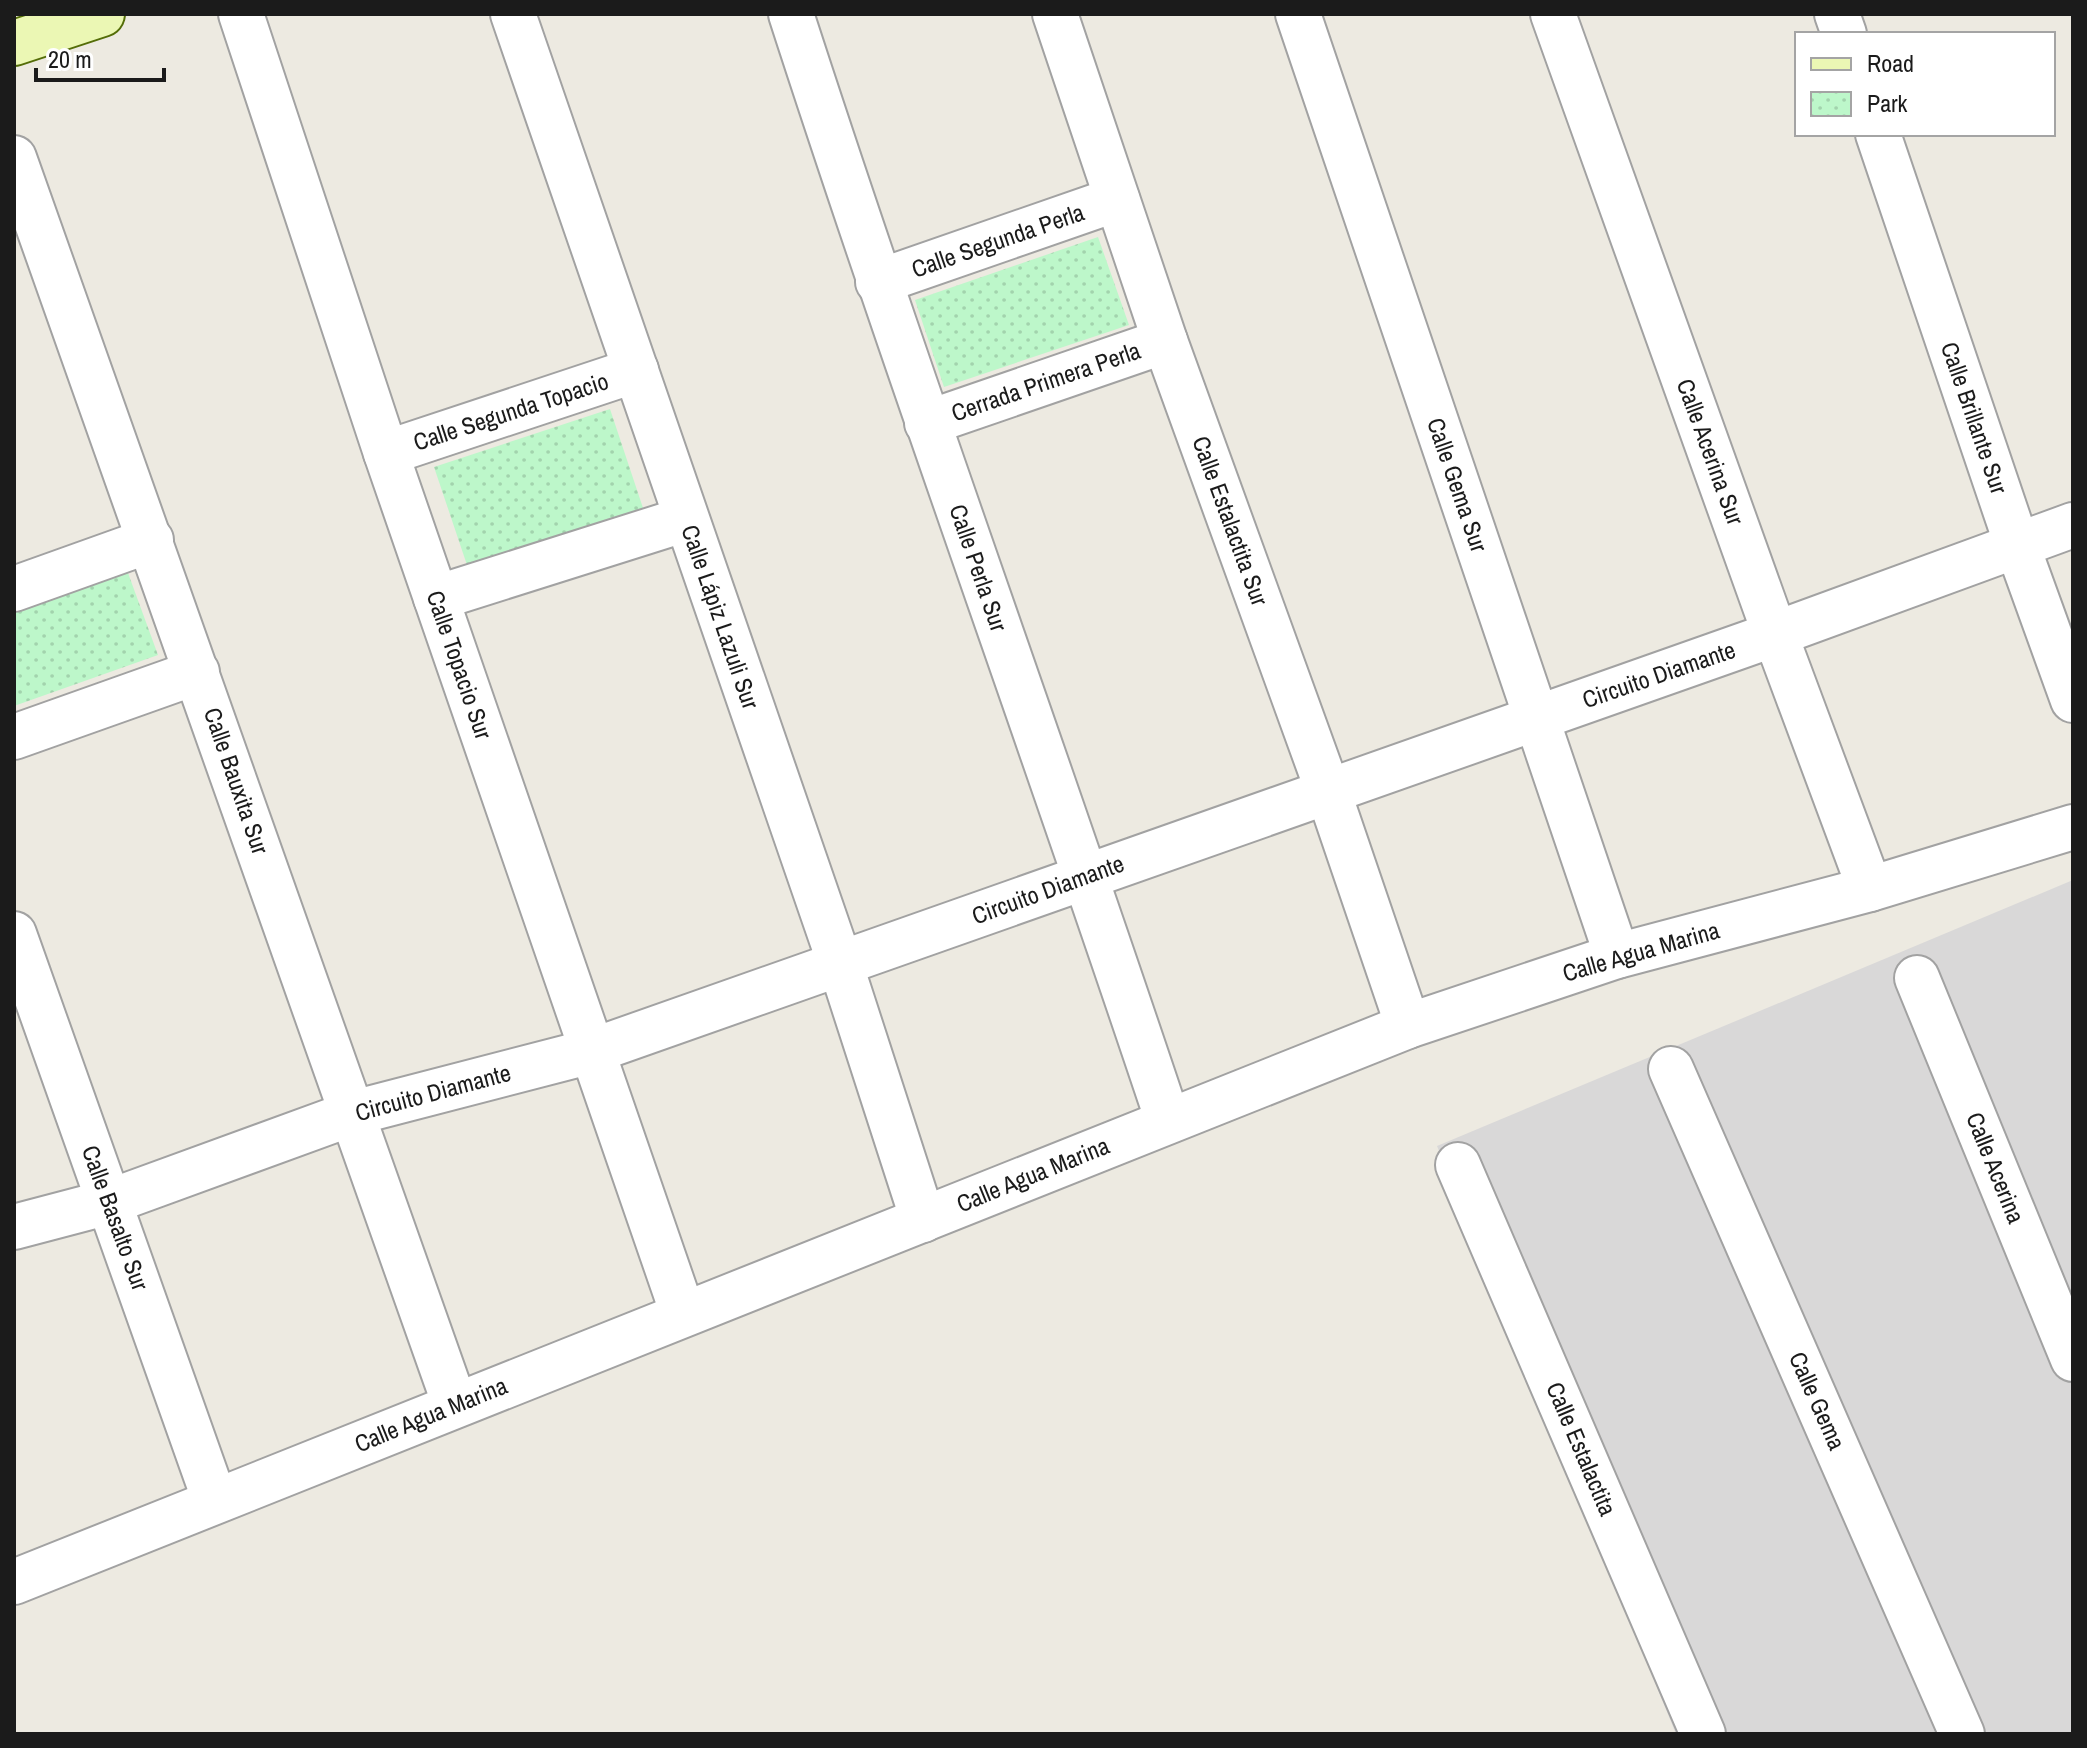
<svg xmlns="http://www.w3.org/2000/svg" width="2087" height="1748" viewBox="0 0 2087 1748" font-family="'Archivo Narrow',sans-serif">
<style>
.residential{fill:#d9d8d8}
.park{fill:url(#park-dots)}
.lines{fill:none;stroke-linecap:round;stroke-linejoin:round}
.street-casing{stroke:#a2a2a2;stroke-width:48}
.secondary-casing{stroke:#546d08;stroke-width:48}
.street{stroke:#fff;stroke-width:44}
.secondary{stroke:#ebf7b4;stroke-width:44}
.labels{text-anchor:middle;stroke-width:7;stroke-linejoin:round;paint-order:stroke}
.street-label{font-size:24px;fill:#1b1b1b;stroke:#fff}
</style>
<defs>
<pattern id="park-dots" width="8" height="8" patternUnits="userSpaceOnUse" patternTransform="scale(2)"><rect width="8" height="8" fill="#bdf7ca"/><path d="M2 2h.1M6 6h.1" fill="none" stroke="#a2d3ad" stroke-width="1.8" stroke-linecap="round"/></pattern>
</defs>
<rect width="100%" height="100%" fill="#edeae1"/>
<polygon class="residential" points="2073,880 2073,1734 1676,1734 1437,1146"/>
<g class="park">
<polygon points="1098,237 1129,325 944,387 915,300"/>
<polygon points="610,409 643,508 467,565 434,467"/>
<polygon points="128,573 158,655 14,706 14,613"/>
</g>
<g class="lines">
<defs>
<g id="street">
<polyline points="241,14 386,453 683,1314"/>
<polyline points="513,14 840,963 923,1220"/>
<path d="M791 14C911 385 1045 751 1168 1121"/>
<polyline points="1055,14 1165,341 1328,791 1408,1026"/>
<polyline points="1298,14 1617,956"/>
<polyline points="1553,14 1775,634 1870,889"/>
<polyline points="1837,14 1844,34"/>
<polyline points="1878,134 2017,545 2073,700"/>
<polyline points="14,158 455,1405"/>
<polyline points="878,282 1117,199"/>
<polyline points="927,423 1165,341"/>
<polyline points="386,453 636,370"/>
<polyline points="14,589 151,540"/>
<polyline points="436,598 686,519"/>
<polyline points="14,737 197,672"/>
<polyline points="14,934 215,1501"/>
<polyline points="1917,978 2073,1359"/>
<polyline points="1671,1069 1962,1734"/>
<polyline points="1458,1165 1703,1734"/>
<polyline points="14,1227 109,1202 353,1113 592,1051 1775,634 2073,525"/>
<polyline points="14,1582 1408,1026 1617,956 1870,889 2073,827"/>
</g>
<polyline id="secondary" points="14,43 102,14"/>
</defs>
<use href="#street" class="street-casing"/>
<use href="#secondary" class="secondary-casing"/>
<use href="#street" class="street"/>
<use href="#secondary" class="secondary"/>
</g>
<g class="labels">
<g class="street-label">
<text transform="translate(998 241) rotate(-19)" y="8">Calle Segunda Perla</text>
<text transform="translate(1046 382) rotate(-19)" y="8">Cerrada Primera Perla</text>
<text transform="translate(511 412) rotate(-18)" y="8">Calle Segunda Topacio</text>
<text transform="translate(1974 418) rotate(71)" y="8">Calle Brillante Sur</text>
<text transform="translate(1710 452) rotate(70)" y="8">Calle Acerina Sur</text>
<text transform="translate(1457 485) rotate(71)" y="8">Calle Gema Sur</text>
<text transform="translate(1230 521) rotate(70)" y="8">Calle Estalactita Sur</text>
<text transform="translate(978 568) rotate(71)" y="8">Calle Perla Sur</text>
<text transform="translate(720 617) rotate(71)" y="8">Calle Lápiz Lazuli Sur</text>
<text transform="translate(459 665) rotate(71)" y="8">Calle Topacio Sur</text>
<text transform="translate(1659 675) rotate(-19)" y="8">Circuito Diamante</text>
<text transform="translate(236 781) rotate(71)" y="8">Calle Bauxita Sur</text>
<text transform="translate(1048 890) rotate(-20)" y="8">Circuito Diamante</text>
<text transform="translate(1641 952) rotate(-16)" y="8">Calle Agua Marina</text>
<text transform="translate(433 1093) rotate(-15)" y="8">Circuito Diamante</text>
<text transform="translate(1995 1168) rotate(68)" y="8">Calle Acerina</text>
<text transform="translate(1033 1175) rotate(-22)" y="8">Calle Agua Marina</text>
<text transform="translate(115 1218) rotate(70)" y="8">Calle Basalto Sur</text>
<text transform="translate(1817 1401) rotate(66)" y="8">Calle Gema</text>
<text transform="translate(431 1415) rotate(-22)" y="8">Calle Agua Marina</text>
<text transform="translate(1581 1449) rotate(67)" y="8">Calle Estalactita</text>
</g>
</g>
<rect width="2087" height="1748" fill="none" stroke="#1b1b1b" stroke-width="32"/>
<rect x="1795" y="32" width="260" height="104" fill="#ffffff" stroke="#a4a4a4" stroke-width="2"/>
<rect x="1811" y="58" width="40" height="12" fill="#ebf7b4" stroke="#a4a4a4" stroke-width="2"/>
<text x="1867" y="72" font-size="24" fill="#1b1b1b">Road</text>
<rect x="1811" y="92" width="40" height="24" fill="url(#park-dots)" stroke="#a4a4a4" stroke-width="2"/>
<text x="1867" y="112" font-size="24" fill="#1b1b1b">Park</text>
<path d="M36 68v12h128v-12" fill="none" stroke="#1b1b1b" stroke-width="4"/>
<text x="48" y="68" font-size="24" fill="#1b1b1b" stroke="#ffffff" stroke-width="6" paint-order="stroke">20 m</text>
</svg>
